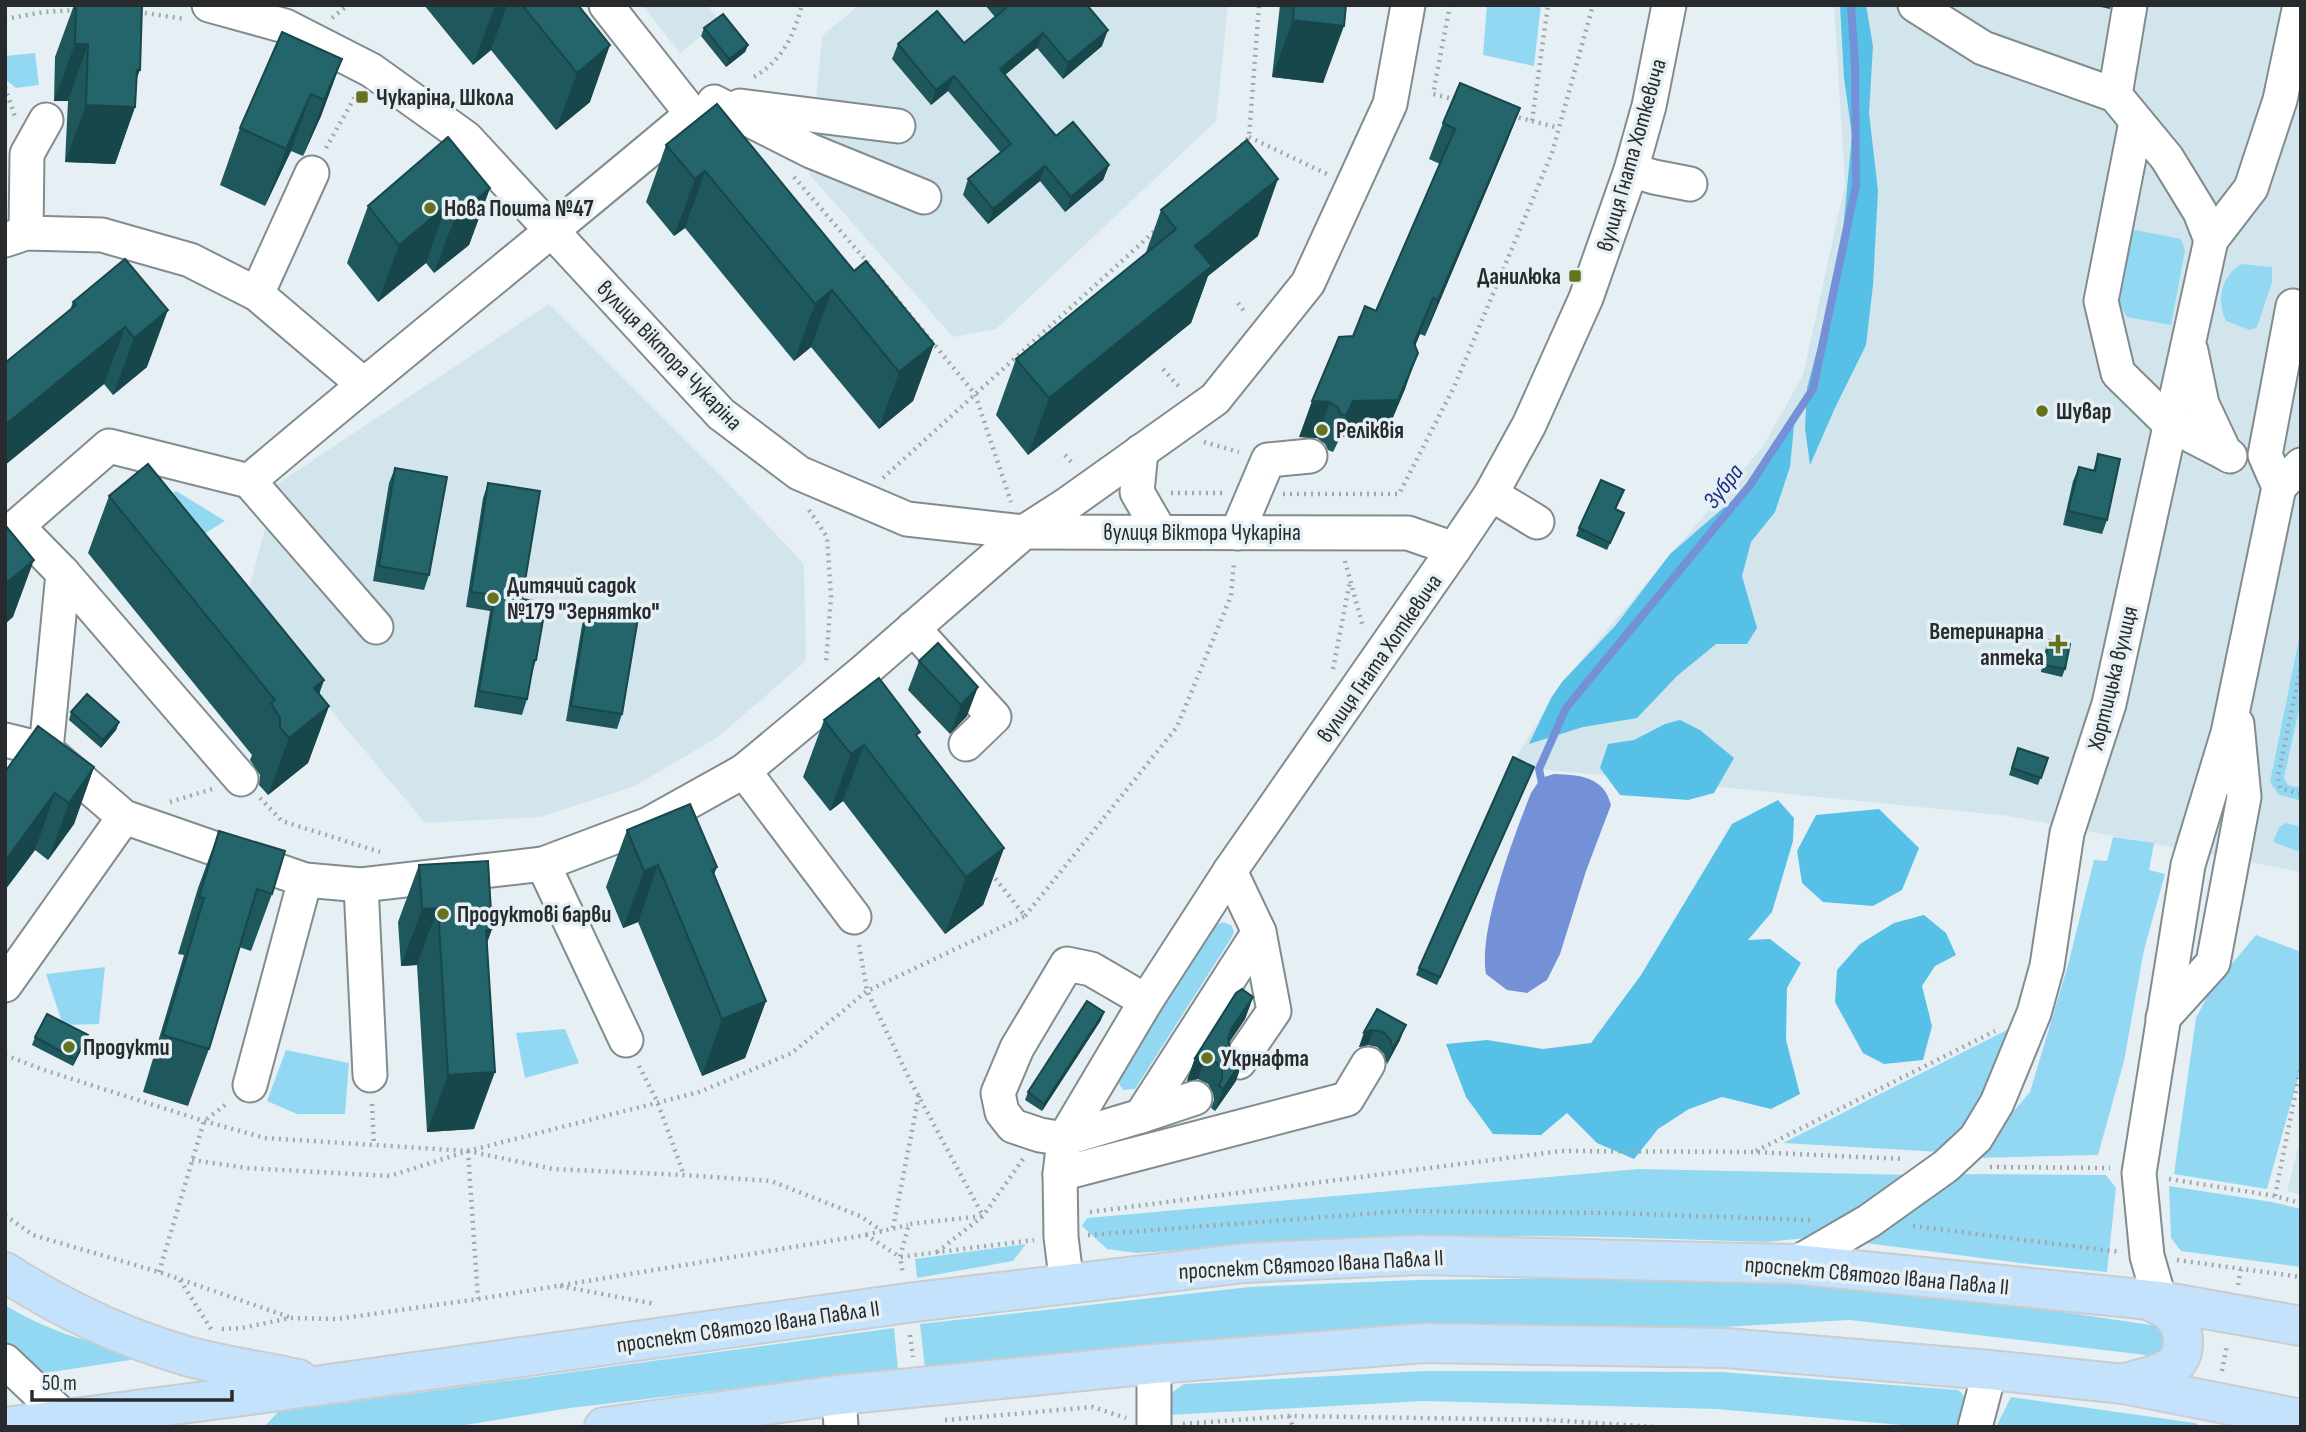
<svg xmlns="http://www.w3.org/2000/svg" width="2306" height="1432" viewBox="0 0 2306 1432" font-family="'Sofia Sans Condensed',sans-serif">
<style>
.built{fill:#d3e5ec}
.green{fill:#93d8f3}
.forest{fill:#57c0e6}
.water{fill:#7490d6}
.lines{fill:none;stroke-linecap:round;stroke-linejoin:round}
.stream{stroke:#7490d6;stroke-width:8}
.minor-casing{stroke:#828b8e;stroke-width:37}
.major-casing{stroke:#cbcccd;stroke-width:42}
.path{stroke:#a0a8ab;stroke-width:4.5;stroke-dasharray:2 5;stroke-linecap:butt}
.minor{stroke:#fff;stroke-width:33}
.major{stroke:#c5e2fd;stroke-width:38}
.wall{fill:#1e575c}
.shaded-wall{fill:#18474b}
.building{fill:#23656b;stroke:#18474b;stroke-width:2}
.poi-dot{fill:#65731f;stroke:#e6f0f4;stroke-width:2.5}
.labels{text-anchor:middle;stroke-width:7;stroke-linejoin:round;paint-order:stroke}
.poi-label{font-size:23px;font-weight:bold;fill:#282b2d;stroke:#e6f0f4;text-anchor:start}
.street-label{font-size:23px;fill:#282b2d;stroke:#e6f0f4}
.water-label{font-size:24px;font-style:italic;fill:#192f81;stroke:#e6f0f4}
</style>
<rect width="100%" height="100%" fill="#e6f0f4"/>
<g class="built">
<polygon points="642,5 707,5 720,21 680,53"/>
<polygon points="859,5 1228,5 1216,121 996,329 953,337 809,174 822,36"/>
<polygon points="1834,5 2301,5 2301,872 2009,816 1539,769 1516,758 1560,685 1763,446 1803,375 1845,184"/>
<polygon points="549,304 727,482 804,564 806,661 718,737 635,786 541,817 425,823 244,606 277,484"/>
<polygon points="2301,1136 2301,1195 2287,1191"/>
</g>
<g class="green">
<polygon points="1487,5 1541,5 1534,66 1483,55"/>
<polygon points="35,53 39,85 16,88 5,79 5,56"/>
<polygon points="2135,230 2181,239 2185,250 2171,325 2127,317 2115,297 2123,248"/>
<path d="M2241 264 2272 267V282L2257 327 2250 330 2226 321C2216 300 2221 277 2241 264Z"/>
<polygon points="176,491 225,521 191,542 155,503"/>
<polygon points="2301,629 2301,700 2284,778 2288,785 2301,788 2301,800 2298,800 2279,795 2270,782"/>
<polygon points="2286,823 2301,827 2301,852 2273,842 2279,827"/>
<polygon points="2113,837 2154,843 2149,870 2165,874 2144,950 2124,1061 2098,1155 1974,1158 2030,1092 2068,965 2094,860 2107,861"/>
<polygon points="1222,922 1231,925 1234,931 1232,937 1135,1089 1123,1090 1118,1082 1119,1076 1216,925"/>
<polygon points="2256,935 2301,952 2301,1067 2267,1189 2174,1174 2196,1018 2212,987"/>
<polygon points="105,967 99,1024 63,1025 46,974"/>
<polygon points="2011,1028 2018,1033 1967,1128 1941,1152 1783,1143"/>
<polygon points="565,1029 579,1063 525,1078 516,1033"/>
<polygon points="286,1050 349,1063 345,1114 297,1114 267,1101"/>
<polygon points="1639,1169 1911,1175 1808,1238 1766,1242 1610,1237 1415,1235 1137,1253 1107,1249 1082,1226 1087,1218"/>
<polygon points="1960,1174 2106,1175 2116,1188 2107,1272 2020,1263 1866,1243"/>
<polygon points="2169,1186 2272,1202 2301,1209 2301,1267 2181,1251 2171,1238"/>
<polygon points="1026,1244 1013,1261 917,1278 915,1259"/>
<polygon points="1684,1277 1939,1294 2158,1326 2167,1343 2154,1356 1850,1320 1723,1327 1420,1324 925,1368 920,1324 1249,1287 1416,1280"/>
<path d="M5 1305C45 1330 90 1343 135 1353L130 1360 5 1379Z"/>
<polygon points="894,1328 898,1369 570,1408 453,1427 264,1427 278,1412"/>
<path d="M1424 1371 1721 1372 1958 1390C1971 1398 1964 1414 1962 1427H1925L1716 1409 1424 1401 1169 1415 1170 1394 1184 1384Z"/>
<polygon points="2011,1397 2195,1423 2201,1427 1996,1427"/>
</g>
<g class="forest">
<polygon points="1840,5 1866,5 1873,46 1869,113 1878,191 1873,285 1866,345 1834,410 1810,465 1805,428 1807,388 1828,309 1843,231 1852,135 1844,78"/>
<polygon points="1795,415 1790,467 1775,512 1751,542 1742,576 1757,628 1747,644 1716,644 1677,676 1637,718 1583,727 1529,744 1551,698 1562,682 1616,625 1670,554 1750,485 1773,445"/>
<polygon points="1680,720 1700,730 1734,758 1714,793 1688,800 1620,795 1600,768 1608,744 1634,740 1665,724"/>
<polygon points="1778,800 1794,818 1793,841 1772,912 1748,940 1770,939 1801,963 1787,988 1786,1040 1800,1094 1771,1109 1722,1097 1689,1109 1658,1129 1634,1159 1597,1143 1567,1113 1541,1135 1493,1134 1466,1097 1446,1044 1487,1040 1543,1049 1591,1043 1641,975 1732,824"/>
<polygon points="1879,809 1919,848 1902,890 1873,906 1823,902 1802,883 1797,851 1816,815"/>
<polygon points="1924,915 1946,933 1956,955 1935,966 1922,986 1932,1026 1923,1060 1884,1064 1863,1053 1835,1002 1837,970 1860,944 1894,923"/>
</g>
<path class="water" d="M1554 774C1579 775 1604 776 1611 805L1586 871 1560 954 1547 980 1527 993 1507 990 1486 974C1478 930 1514 836 1531 793L1541 778Z"/>
<g class="lines">
<polyline class="stream" points="1543,788 1539,769 1566,708 1750,485 1813,389 1856,185 1855,65 1851,5"/>
<defs>
<g id="minor">
<polyline points="209,5 285,26 371,70 466,138 721,414 799,473 907,519 1024,532 1408,533 1454,549"/>
<polyline points="1915,5 1983,48 2115,95 2167,158 2200,212 2211,240"/>
<polyline points="2115,95 2130,5"/>
<polyline points="714,102 811,151 924,197"/>
<polyline points="740,106 898,126"/>
<polyline points="2136,122 2101,301 2118,373 2171,425 2225,453"/>
<polyline points="1631,170 1654,177 1690,184"/>
<polyline points="26,233 27,154 46,120"/>
<polyline points="5,240 26,233 102,235 190,260 257,294 363,384"/>
<polyline points="257,294 312,173"/>
<polyline points="2191,351 2202,404 2225,453 2230,456"/>
<polyline points="1141,451 1137,492 1160,532"/>
<polyline points="249,481 376,627"/>
<polyline points="2279,487 2265,455 2293,306"/>
<polyline points="1491,494 1537,522"/>
<polyline points="1237,533 1268,460 1310,456"/>
<polyline points="63,573 241,779"/>
<polyline points="913,628 994,717 966,744"/>
<polyline points="5,740 46,750 124,817 305,880 361,885 543,864 649,824 744,771 863,672 1024,532 1066,505 1215,399 1308,283 1390,104 1408,5"/>
<path d="M46 750 63 573 17 526 109 446 249 481C395 357 545 238 692 114L606 5"/>
<polyline points="744,771 854,917"/>
<polyline points="543,864 626,1040"/>
<polyline points="1230,871 1259,932 1274,1011 1239,1062"/>
<polyline points="361,885 370,1075"/>
<polyline points="5,985 124,817"/>
<polyline points="1146,1001 1091,969 1067,964 1017,1048 998,1093 1002,1112 1013,1126 1040,1135 1064,1139 1141,1116 1259,932"/>
<polyline points="2163,1018 2213,963 2244,797 2237,724"/>
<polyline points="250,1085 305,880"/>
<polyline points="1141,1116 1195,1098"/>
<polyline points="1060,1174 1347,1099 1368,1064"/>
<polyline points="1795,1264 1869,1221 1946,1166 1976,1138 1997,1103 2034,1013 2047,966 2067,833 2109,704 2211,240 2251,188 2280,100 2300,5"/>
<polyline points="1067,1285 1061,1237 1060,1174 1064,1139 1146,1001 1230,871 1454,549 1491,494 1529,425 1586,298 1631,170 1649,106 1669,5"/>
<polyline points="2160,1301 2147,1256 2139,1173 2188,865 2228,733 2279,487 2301,465"/>
<polyline points="5,1361 65,1418"/>
<polyline points="1154,1364 1154,1427"/>
<polyline points="839,1395 841,1427"/>
<polyline points="1975,1427 1990,1370"/>
</g>
<g id="major">
<path d="M5 1272C62 1309 121 1337 187 1356 223 1366 262 1371 298 1379"/>
<path d="M2124 1384C2138 1379 2157 1376 2170 1368 2190 1356 2185 1324 2169 1311 2164 1307 2156 1304 2150 1301"/>
<polyline points="5,1427 251,1395 907,1303 1245,1263 1418,1255 1795,1264 2160,1301 2301,1326"/>
<polyline points="604,1427 839,1395 1154,1364 1424,1343 1726,1348 1990,1370 2124,1384 2301,1419"/>
</g>
</defs>
<use href="#minor" class="minor-casing"/>
<use href="#major" class="major-casing"/>
<g class="path">
<polyline points="1450,5 1433,94 1457,100"/>
<polyline points="138,12 185,19"/>
<polyline points="332,18 348,5"/>
<polyline points="5,19 44,12 77,10"/>
<path d="M754 77C781 61 793 38 801 8"/>
<polyline points="5,87 15,117"/>
<polyline points="1512,116 1532,121 1548,5"/>
<polyline points="1532,121 1559,128"/>
<polyline points="1249,137 1327,174"/>
<polyline points="326,148 356,95"/>
<polyline points="1237,150 1249,137 1259,5"/>
<polyline points="794,177 868,263"/>
<polyline points="873,270 975,394 1011,502"/>
<polyline points="1238,303 1246,314"/>
<polyline points="1163,369 1181,389"/>
<polyline points="1204,442 1239,452"/>
<polyline points="1065,455 1074,465"/>
<polyline points="883,478 1156,230"/>
<polyline points="1171,493 1222,493"/>
<polyline points="1283,494 1399,494 1454,387 1552,153 1593,5"/>
<polyline points="809,510 827,537 831,597 826,663"/>
<polyline points="1345,561 1363,627"/>
<polyline points="1333,669 1350,581"/>
<polyline points="2300,794 2280,788 2278,776 2301,666"/>
<polyline points="260,798 282,821 380,852"/>
<polyline points="170,802 212,789"/>
<polyline points="1025,916 1177,727 1231,596 1234,561"/>
<polyline points="859,945 867,991 910,1080 983,1216 909,1224 900,1257 903,1274"/>
<polyline points="5,1055 44,1070 204,1121 265,1138 468,1151 553,1169 684,1175 771,1181 860,1216 882,1231"/>
<polyline points="639,1066 657,1101 684,1175"/>
<polyline points="372,1104 374,1146"/>
<polyline points="468,1151 478,1299"/>
<polyline points="1756,1151 1995,1031"/>
<polyline points="192,1160 247,1168 390,1176 468,1151 699,1092 792,1053 867,991 1025,916 991,873"/>
<polyline points="1990,1167 2110,1168"/>
<polyline points="2169,1179 2275,1196 2301,1203"/>
<polyline points="2275,1196 2301,1065"/>
<polyline points="1090,1212 1561,1151 1754,1152 1903,1159"/>
<polyline points="5,1215 33,1235 159,1272 289,1317"/>
<polyline points="1913,1226 2120,1252"/>
<polyline points="893,1228 919,1095"/>
<polyline points="866,1235 908,1225"/>
<polyline points="1088,1235 1404,1211 1613,1213 1810,1220"/>
<polyline points="937,1252 983,1216 1023,1159"/>
<polyline points="2177,1260 2301,1277"/>
<polyline points="159,1272 204,1121 229,1102"/>
<polyline points="180,1280 211,1329"/>
<polyline points="2238,1285 2241,1268"/>
<polyline points="560,1286 655,1304"/>
<polyline points="222,1329 242,1328 290,1318 337,1319 478,1299 866,1235 900,1257 1034,1240"/>
<polyline points="910,1335 913,1357"/>
<polyline points="2222,1371 2227,1345"/>
<polyline points="1289,1416 1293,1427"/>
<polyline points="945,1420 1093,1407 1126,1418"/>
<polyline points="1183,1424 1289,1416 1551,1420 1655,1427"/>
<polyline points="1548,1427 1551,1420"/>
</g>
<use href="#minor" class="minor"/>
<use href="#major" class="major"/>
</g>
<g class="wall">
<polygon points="74,5 142,5 135,107 115,164 65,162 68,101 54,101 55,57"/>
<polygon points="424,5 578,5 590,102 556,130 491,50 473,65"/>
<polygon points="985,5 1087,5 1102,46 1063,79 1037,48 1005,75 1056,136 1109,165 1103,180 1065,212 1040,181 988,224 963,195 968,179 1001,153 948,91 931,105 892,59 898,44 964,43 995,17"/>
<polygon points="1280,5 1346,5 1323,83 1272,77"/>
<polygon points="2092,5 2111,5 2110,9"/>
<polygon points="704,28 748,45 745,52 726,67 701,36"/>
<polygon points="342,59 321,116 303,156 291,151 265,206 220,185 240,128"/>
<polygon points="1520,108 1506,144 1425,336 1420,334 1415,346 1405,389 1385,436 1340,437 1333,452 1328,450 1325,444 1317,438 1299,437 1353,336 1376,311 1440,164 1429,159 1443,123"/>
<polygon points="666,145 854,271 934,344 913,401 879,429 811,347 794,361 685,228 674,236 646,202"/>
<polygon points="490,188 469,245 434,273 426,263 378,302 347,263 368,206"/>
<polygon points="1161,210 1258,236 1208,276 1191,323 1028,455 996,415 1016,359 1145,255"/>
<polygon points="125,259 147,367 113,395 104,384 5,465 5,363 70,310 73,302"/>
<polygon points="2098,454 2107,520 2102,534 2063,525 2073,481 2079,467 2093,471"/>
<polygon points="395,468 429,575 424,590 373,581 389,483"/>
<polygon points="488,483 522,599 536,660 532,673 527,699 522,715 474,707 490,611 466,607 483,498"/>
<polygon points="1624,490 1616,509 1624,513 1607,550 1576,536 1579,528"/>
<polygon points="109,496 324,680 319,694 329,706 308,763 268,795 259,785 260,775 250,760 252,755 88,553"/>
<polygon points="587,609 622,714 617,729 566,721 582,625"/>
<polygon points="2049,640 2065,669 2062,677 2041,672 2046,647"/>
<polygon points="938,643 967,716 950,734 908,690 919,661"/>
<polygon points="71,712 119,722 116,730 101,748 69,720"/>
<polygon points="824,720 918,738 1004,848 983,905 945,934 843,801 830,811 803,777"/>
<polygon points="2018,748 2048,758 2038,785 2009,775"/>
<polygon points="94,767 74,824 48,860 35,850 5,890 5,772"/>
<polygon points="1531,774 1437,985 1416,975 1419,968"/>
<polygon points="627,830 717,867 714,875 766,1001 745,1058 702,1076 638,922 623,928 606,887"/>
<polygon points="219,831 272,894 251,951 239,947 209,1049 188,1106 143,1092 184,955 178,954 198,888"/>
<polygon points="419,865 492,929 487,943 474,1129 427,1132 417,965 401,966 398,922"/>
<polygon points="1253,997 1245,1019 1229,1043 1236,1081 1215,1111 1211,1108 1214,1100 1213,1093 1208,1084 1198,1079 1187,1081 1195,1058"/>
<polygon points="1377,1009 1400,1040 1387,1064 1384,1054 1377,1047 1368,1045 1359,1047"/>
<polygon points="1101,1020 1042,1111 1025,1100 1028,1092"/>
<polygon points="88,1035 73,1066 32,1045 35,1037"/>
</g>
<g class="shaded-wall">
<polygon points="496,5 507,5 491,50 473,65 494,8"/>
<polygon points="1293,20 1344,26 1323,83 1272,77"/>
<polygon points="1108,30 1102,46 1063,79 1068,63"/>
<polygon points="1043,33 1037,48 994,84 1000,69"/>
<polygon points="75,44 88,44 68,101 54,101"/>
<polygon points="610,45 590,102 556,130 577,73"/>
<polygon points="748,45 745,52 726,67 729,59"/>
<polygon points="342,59 321,116 303,156 324,100"/>
<polygon points="137,70 140,70 126,107 135,107 115,164 65,162 86,105"/>
<polygon points="954,76 948,91 931,105 936,90"/>
<polygon points="311,94 291,151 265,206 286,149"/>
<polygon points="1520,108 1506,144 1425,336 1438,300"/>
<polygon points="1109,165 1103,180 1065,212 1071,197"/>
<polygon points="1045,166 1040,181 988,224 993,209"/>
<polygon points="705,171 685,228 674,236 695,179"/>
<polygon points="1278,179 1258,236 1208,276 1191,323 1028,455 1049,398 1195,246"/>
<polygon points="490,188 469,245 434,273 455,217"/>
<polygon points="446,206 426,263 378,302 399,245"/>
<polygon points="832,290 811,347 794,361 815,304"/>
<polygon points="1433,298 1420,334 1401,379 1414,343"/>
<polygon points="168,310 147,367 113,395 134,338"/>
<polygon points="125,327 104,384 5,465 5,425"/>
<polygon points="934,344 913,401 879,429 899,372"/>
<polygon points="1418,353 1405,389 1385,436 1340,437 1333,452 1353,401"/>
<polygon points="1312,401 1330,402 1317,438 1299,437"/>
<polygon points="34,560 13,617 5,624 5,584"/>
<polygon points="324,680 309,722 329,706 308,763 268,795 289,738 314,688"/>
<polygon points="978,687 967,716 950,734 961,705"/>
<polygon points="119,722 116,730 101,748 103,740"/>
<polygon points="864,745 843,801 830,811 851,754"/>
<polygon points="94,767 74,824 48,860 69,803"/>
<polygon points="55,793 35,850 5,890 5,861"/>
<polygon points="1004,848 983,905 945,934 966,877"/>
<polygon points="658,865 638,922 623,928 644,871"/>
<polygon points="438,908 417,965 401,966 422,909"/>
<polygon points="492,929 471,986 486,930"/>
<polygon points="1253,997 1245,1019 1223,1051 1231,1029"/>
<polygon points="766,1001 745,1058 702,1076 722,1019"/>
<polygon points="1104,1012 1101,1020 1042,1111 1044,1104"/>
<polygon points="1406,1025 1400,1040 1387,1064 1393,1049"/>
<polygon points="1373,1030 1368,1045 1359,1047 1364,1032"/>
<polygon points="88,1035 85,1043 73,1066 75,1059"/>
<polygon points="1206,1057 1198,1079 1187,1081 1195,1058"/>
<polygon points="1244,1058 1236,1081 1215,1111 1223,1089"/>
<polygon points="495,1072 474,1129 427,1132 448,1075"/>
</g>
<g class="building">
<polygon points="76,5 142,5 140,70 137,70 135,107 86,105 88,44 75,44"/>
<polygon points="522,5 578,5 610,45 577,73"/>
<polygon points="1003,5 1087,5 1108,30 1068,63 1043,33 1000,69 1056,136 1073,122 1109,165 1071,197 1045,166 993,209 968,179 1011,144 954,76 936,90 898,44 937,11 964,43 1006,8"/>
<polygon points="1294,5 1346,5 1344,26 1293,20"/>
<polygon points="723,14 748,45 729,59 704,28"/>
<polygon points="282,32 342,59 324,100 311,94 286,149 240,128"/>
<polygon points="1460,83 1520,108 1438,300 1433,298 1414,343 1418,353 1398,400 1353,401 1346,416 1341,414 1338,408 1330,402 1312,401 1339,337 1353,336 1365,306 1376,311 1455,129 1443,123"/>
<polygon points="717,104 854,271 866,261 934,344 899,372 832,290 815,304 705,171 695,179 666,145"/>
<polygon points="448,137 490,188 455,217 446,206 399,245 368,206"/>
<polygon points="1247,140 1278,179 1195,246 1212,266 1049,398 1016,359 1176,229 1161,210"/>
<polygon points="125,259 168,310 134,338 125,327 5,425 5,363 76,305 73,302"/>
<polygon points="2098,454 2120,459 2107,520 2068,511 2079,467 2095,471"/>
<polygon points="148,464 324,680 314,688 329,706 289,738 280,728 280,718 271,703 275,700 109,496"/>
<polygon points="395,468 447,477 429,575 379,566"/>
<polygon points="1601,480 1624,490 1615,509 1624,513 1610,543 1579,528"/>
<polygon points="488,483 540,491 522,599 546,603 536,660 534,660 527,699 479,691 495,595 471,592"/>
<polygon points="5,525 34,560 5,584"/>
<polygon points="587,609 638,618 622,714 571,706"/>
<polygon points="2049,640 2070,644 2065,669 2044,665"/>
<polygon points="938,643 978,687 961,705 919,661"/>
<polygon points="879,678 920,732 916,735 1004,848 966,877 864,745 851,754 824,720"/>
<polygon points="87,694 119,722 103,740 71,712"/>
<polygon points="38,726 94,767 69,803 55,793 5,861 5,772"/>
<polygon points="2018,748 2048,758 2041,778 2012,768"/>
<polygon points="1513,757 1534,767 1440,977 1419,968"/>
<polygon points="690,804 717,867 712,870 766,1001 722,1019 658,865 644,871 627,830"/>
<polygon points="219,831 285,851 272,894 257,889 209,1049 163,1035 204,898 199,897"/>
<polygon points="488,861 492,929 486,930 495,1072 448,1075 438,908 422,909 419,865"/>
<polygon points="1242,989 1253,997 1231,1029 1228,1039 1230,1048 1236,1055 1244,1058 1223,1089 1219,1086 1222,1079 1222,1070 1216,1062 1206,1057 1195,1058 1236,993"/>
<polygon points="1087,1001 1104,1012 1044,1104 1028,1092"/>
<polygon points="1377,1009 1406,1025 1393,1049 1390,1039 1383,1032 1373,1030 1364,1032"/>
<polygon points="47,1014 88,1035 75,1059 35,1037"/>
</g>
<g class="poi-dot">
<rect x="355" y="90" width="14" height="14" rx="3.5"/>
<circle cx="430" cy="208" r="7"/>
<rect x="1568" y="269" width="14" height="14" rx="3.5"/>
<circle cx="2042" cy="411" r="7"/>
<circle cx="1322" cy="430" r="7"/>
<circle cx="493" cy="598" r="7"/>
<path d="M2054.5 633.5h7v7h7v7h-7v7h-7v-7h-7v-7h7z"/>
<circle cx="443" cy="914" r="7"/>
<circle cx="69" cy="1047" r="7"/>
<circle cx="1207" cy="1058" r="7"/>
</g>
<g class="labels">
<g class="poi-label">
<text x="376" y="105">Чукаріна, Школа</text>
<text x="444" y="216">Нова Пошта №47</text>
<text x="1561" y="284" text-anchor="end">Данилюка</text>
<text x="2056" y="419">Шувар</text>
<text x="1336" y="438">Реліквія</text>
<text x="507" y="593">Дитячий садок<tspan x="507" dy="26">№179 "Зернятко"</tspan></text>
<text x="2044" y="639" text-anchor="end">Ветеринарна<tspan x="2044" dy="26">аптека</tspan></text>
<text x="457" y="922">Продуктові барви</text>
<text x="83" y="1055">Продукти</text>
<text x="1221" y="1066">Укрнафта</text>
</g>
<g class="street-label">
<text transform="translate(1631 155) rotate(-74)" y="8">вулиця Гната Хоткевича</text>
<text transform="translate(670 355) rotate(46)" y="8">вулиця Віктора Чукаріна</text>
<text x="1202" y="540">вулиця Віктора Чукаріна</text>
<text transform="translate(1379 658) rotate(-55)" y="8">вулиця Гната Хоткевича</text>
<text transform="translate(2112 678) rotate(-76)" y="8">Хортицька вулиця</text>
<text transform="translate(1311 1264) rotate(-3)" y="8">проспект Святого Івана Павла II</text>
<text transform="translate(1877 1275) rotate(5)" y="8">проспект Святого Івана Павла II</text>
<text transform="translate(748 1326) rotate(-8)" y="8">проспект Святого Івана Павла II</text>
</g>
<g class="water-label">
<text transform="translate(1723 486) rotate(-52)" y="8">Зубра</text>
</g>
</g>
<rect width="2306" height="1432" fill="none" stroke="#282b2d" stroke-width="14"/>
<path d="M32 1390v10h200v-10" fill="none" stroke="#282b2d" stroke-width="3.5"/>
<text x="42" y="1390" font-size="21" fill="#282b2d" stroke="#e6f0f4" stroke-width="5" paint-order="stroke">50 m</text>
</svg>
